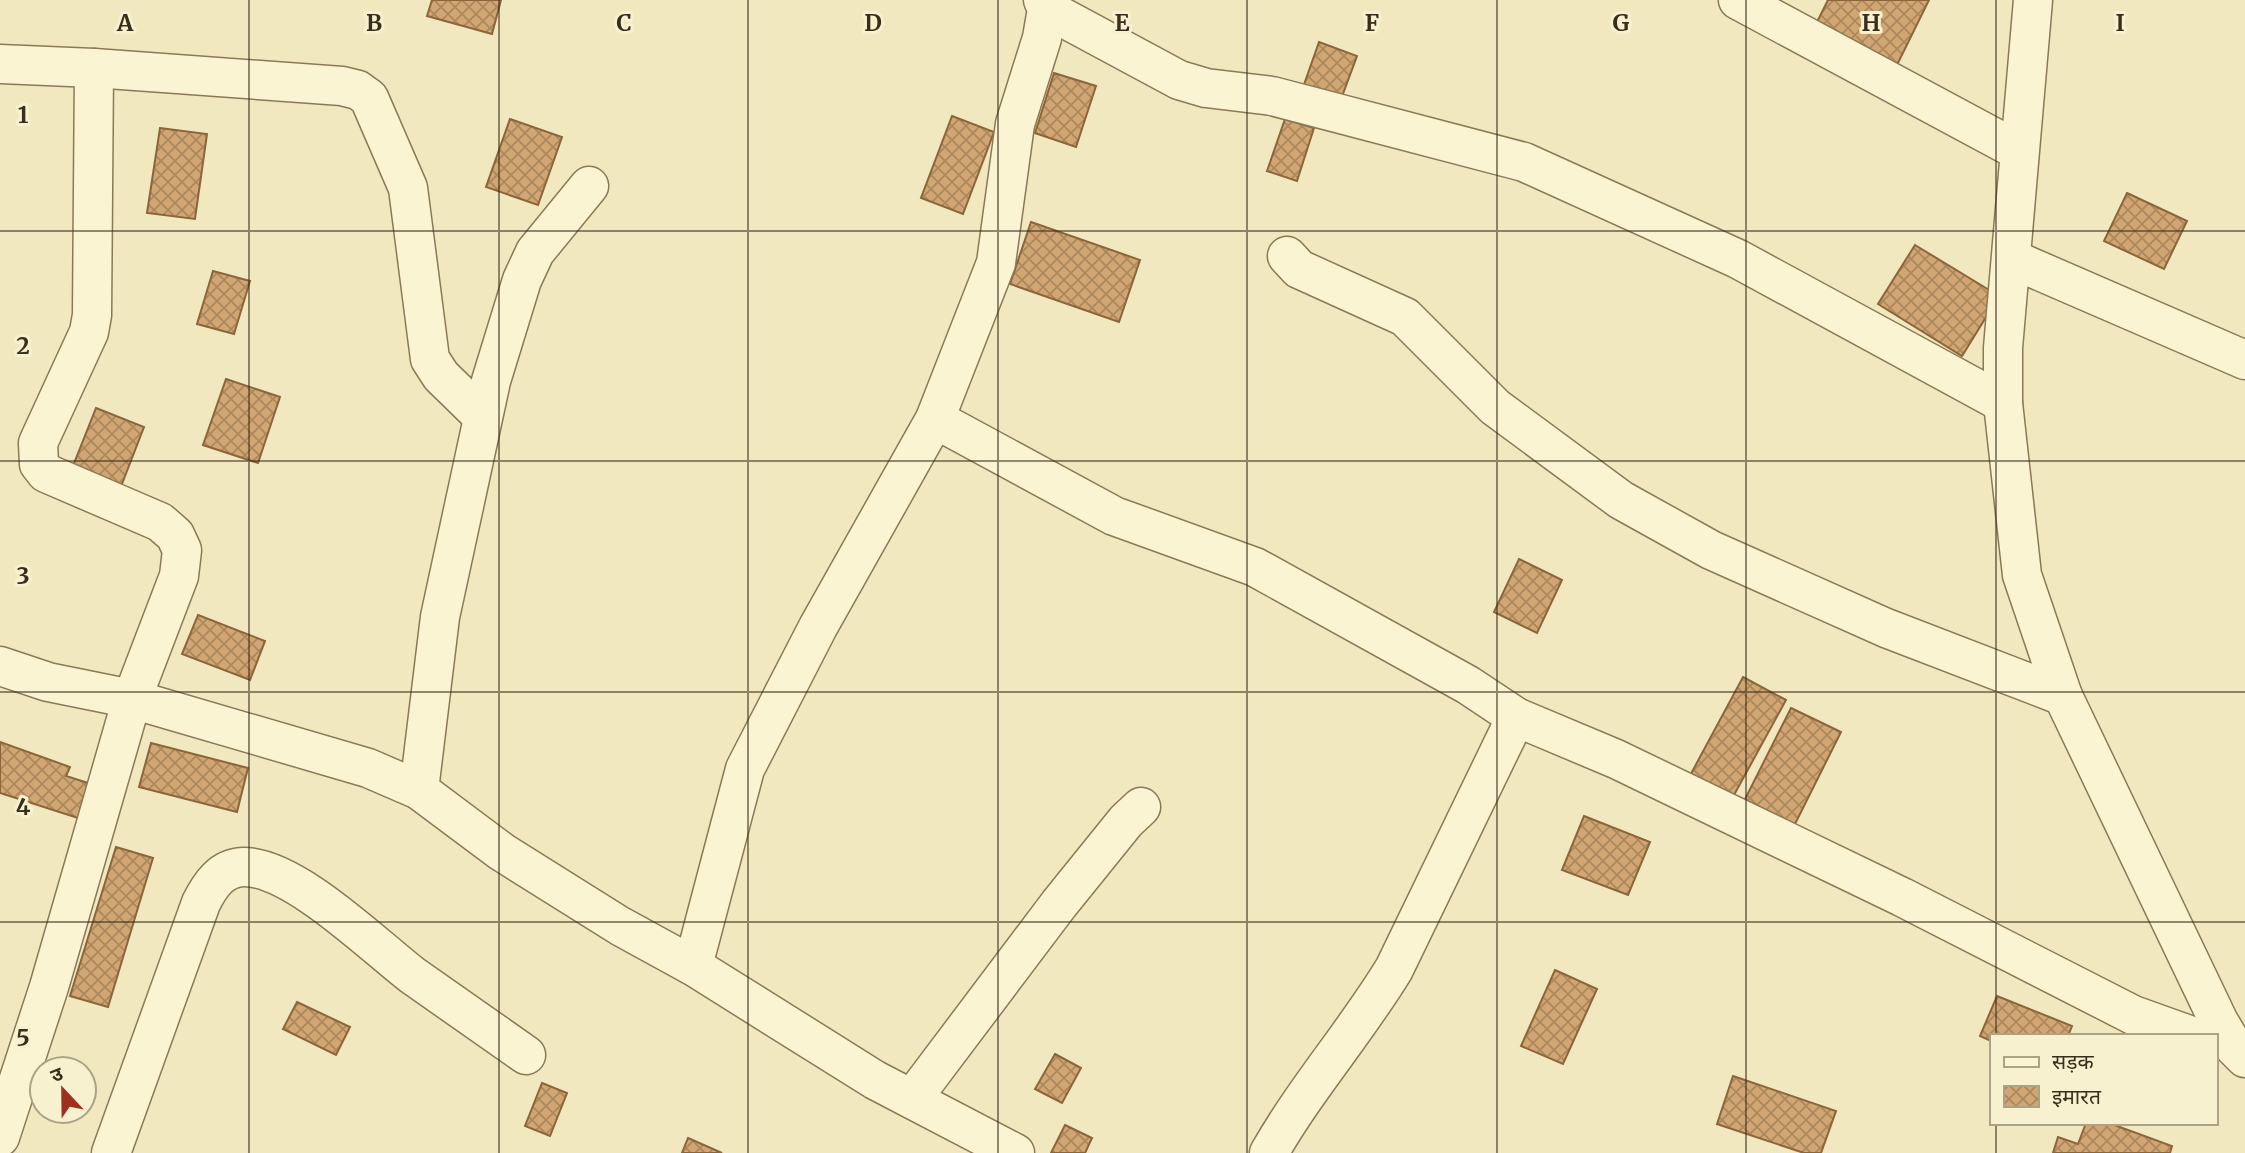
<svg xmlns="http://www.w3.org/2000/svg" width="2245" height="1153" viewBox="0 0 2245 1153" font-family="Merriweather,'Noto Sans Devanagari',serif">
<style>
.building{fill:url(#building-cross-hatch);stroke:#8c653a;stroke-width:2}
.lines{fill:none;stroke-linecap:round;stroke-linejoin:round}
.minor-casing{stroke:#8b7956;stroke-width:41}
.minor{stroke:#fbf4d3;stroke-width:38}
.grid{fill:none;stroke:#392e1c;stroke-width:2;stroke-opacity:0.55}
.grid-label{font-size:23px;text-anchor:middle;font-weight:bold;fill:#392e1c;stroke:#f8f1cf;stroke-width:6;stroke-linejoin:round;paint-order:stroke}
</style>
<defs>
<pattern id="building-cross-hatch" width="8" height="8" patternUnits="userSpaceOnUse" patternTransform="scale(1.75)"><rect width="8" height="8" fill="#d2a672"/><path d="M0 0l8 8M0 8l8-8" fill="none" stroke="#ab885d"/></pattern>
</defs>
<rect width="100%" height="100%" fill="#f1e8bf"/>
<g class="building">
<polygon points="432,0 501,0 492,34 427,16"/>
<polygon points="1828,0 1929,0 1897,65 1815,26"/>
<polygon points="1319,42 1357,56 1337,110 1300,96"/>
<polygon points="1054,73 1096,86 1076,147 1035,133"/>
<polygon points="952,116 994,132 963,214 921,198"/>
<polygon points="510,119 562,137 538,205 486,187"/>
<polygon points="1285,119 1314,128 1297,181 1267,171"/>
<polygon points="160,128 207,134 195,219 147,213"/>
<polygon points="2127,193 2187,221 2164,269 2104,241"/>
<polygon points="1031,222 1140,260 1119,322 1010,284"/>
<polygon points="1915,245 1999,296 1962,356 1878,304"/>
<polygon points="213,271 250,281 234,334 197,324"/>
<polygon points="226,379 280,397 258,463 203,445"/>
<polygon points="96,408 144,427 120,489 71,471"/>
<polygon points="1519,559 1562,580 1537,633 1494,612"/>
<polygon points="198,615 265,641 250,680 182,654"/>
<polygon points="1743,677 1786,700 1728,806 1686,783"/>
<polygon points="1791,708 1841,732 1790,834 1740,809"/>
<polygon points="0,742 70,767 66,776 91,784 78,818 0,793"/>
<polygon points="151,743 248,768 237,812 139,787"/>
<polygon points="1584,816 1650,842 1628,895 1562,870"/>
<polygon points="116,847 153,858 108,1007 70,996"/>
<polygon points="1555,970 1597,989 1563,1064 1521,1046"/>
<polygon points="1997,996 2072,1026 2068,1036 1991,1036 1991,1041 1980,1036"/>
<polygon points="297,1002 350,1027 336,1055 283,1029"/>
<polygon points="1055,1054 1081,1068 1062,1103 1035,1089"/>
<polygon points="1733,1076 1836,1111 1821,1153 1804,1153 1717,1124"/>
<polygon points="542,1083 567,1093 550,1136 525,1126"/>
<polygon points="2086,1123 2109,1123 2172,1146 2170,1153 2053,1153 2058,1137 2078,1144"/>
<polygon points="1065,1125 1092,1138 1085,1153 1051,1153"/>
<polygon points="688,1138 722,1153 682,1153"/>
</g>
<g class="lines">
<defs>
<g id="minor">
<polyline points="1738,0 2019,151"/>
<polyline points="2033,0 2003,348 2003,403 2022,575 2063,696 2219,1022 2234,1047 2245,1058"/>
<polyline points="1047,9 1179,80 1206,88 1272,96 1524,162 1738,259 2003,403"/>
<polyline points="0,64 94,68 342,86 358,90 369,98 408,188 430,359 441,376 482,416"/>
<polyline points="1287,256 1299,269 1405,317 1495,407 1621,500 1711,550 1886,628 2063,696"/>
<polyline points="2012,259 2245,360"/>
<polyline points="935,419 1114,516 1255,567 1468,685 1516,717 1616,759 1902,897 2133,1015 2192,1036"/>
<polyline points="0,666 48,682 132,699 368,768 419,790 502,852 620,926 693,966 875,1080 1015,1153"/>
<polyline points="419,790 440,617 491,381 522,280 535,252 589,186"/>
<polyline points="693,966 745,769 818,627 935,419 996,263 1015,124 1042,38 1047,9 1043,0"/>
<polyline points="912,1099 1059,904 1126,821 1141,807"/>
<polyline points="0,1137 49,987 132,699 179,576 182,550 175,535 160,522 46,473 39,464 38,443 89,332 92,315 94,68"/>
<path d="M111 1153 201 903C210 885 221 868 243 867 293 866 373 945 412 975 450 1002 488 1028 526 1055"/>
<path d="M1269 1153C1306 1088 1355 1033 1394 969L1516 717"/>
</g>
</defs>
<use href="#minor" class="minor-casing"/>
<use href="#minor" class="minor"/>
</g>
<path class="grid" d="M249 0V1153M499 0V1153M748 0V1153M998 0V1153M1247 0V1153M1497 0V1153M1746 0V1153M1996 0V1036M0 231H2245M0 461H2245M0 692H2245M0 922H2245M1996 1123V1153"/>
<g class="grid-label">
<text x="125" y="31">A</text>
<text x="374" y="31">B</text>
<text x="624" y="31">C</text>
<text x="873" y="31">D</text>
<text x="1122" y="31">E</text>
<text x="1372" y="31">F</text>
<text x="1621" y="31">G</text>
<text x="1871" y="31">H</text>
<text x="2120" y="31">I</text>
<text x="23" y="123">1</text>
<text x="23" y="354">2</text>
<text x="23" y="584">3</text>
<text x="23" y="815">4</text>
<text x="23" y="1046">5</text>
</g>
<rect x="1990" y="1034" width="228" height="91" fill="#f8f1cf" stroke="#aca387" stroke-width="2"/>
<rect x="2004" y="1057" width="35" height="10" fill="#fbf4d3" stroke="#aca387" stroke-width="2"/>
<text x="2052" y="1069" font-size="21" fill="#392e1c">सड़क</text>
<rect x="2004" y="1086" width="35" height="21" fill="url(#building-cross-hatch)" stroke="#aca387" stroke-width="2"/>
<text x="2052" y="1104" font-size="21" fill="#392e1c">इमारत</text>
<g transform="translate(63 1090) rotate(338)"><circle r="33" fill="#f8f1cf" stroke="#aca387" stroke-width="2"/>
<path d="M0-5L12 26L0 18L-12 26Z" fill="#9e3022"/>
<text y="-10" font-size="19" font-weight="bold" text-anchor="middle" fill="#392e1c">उ</text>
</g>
</svg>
